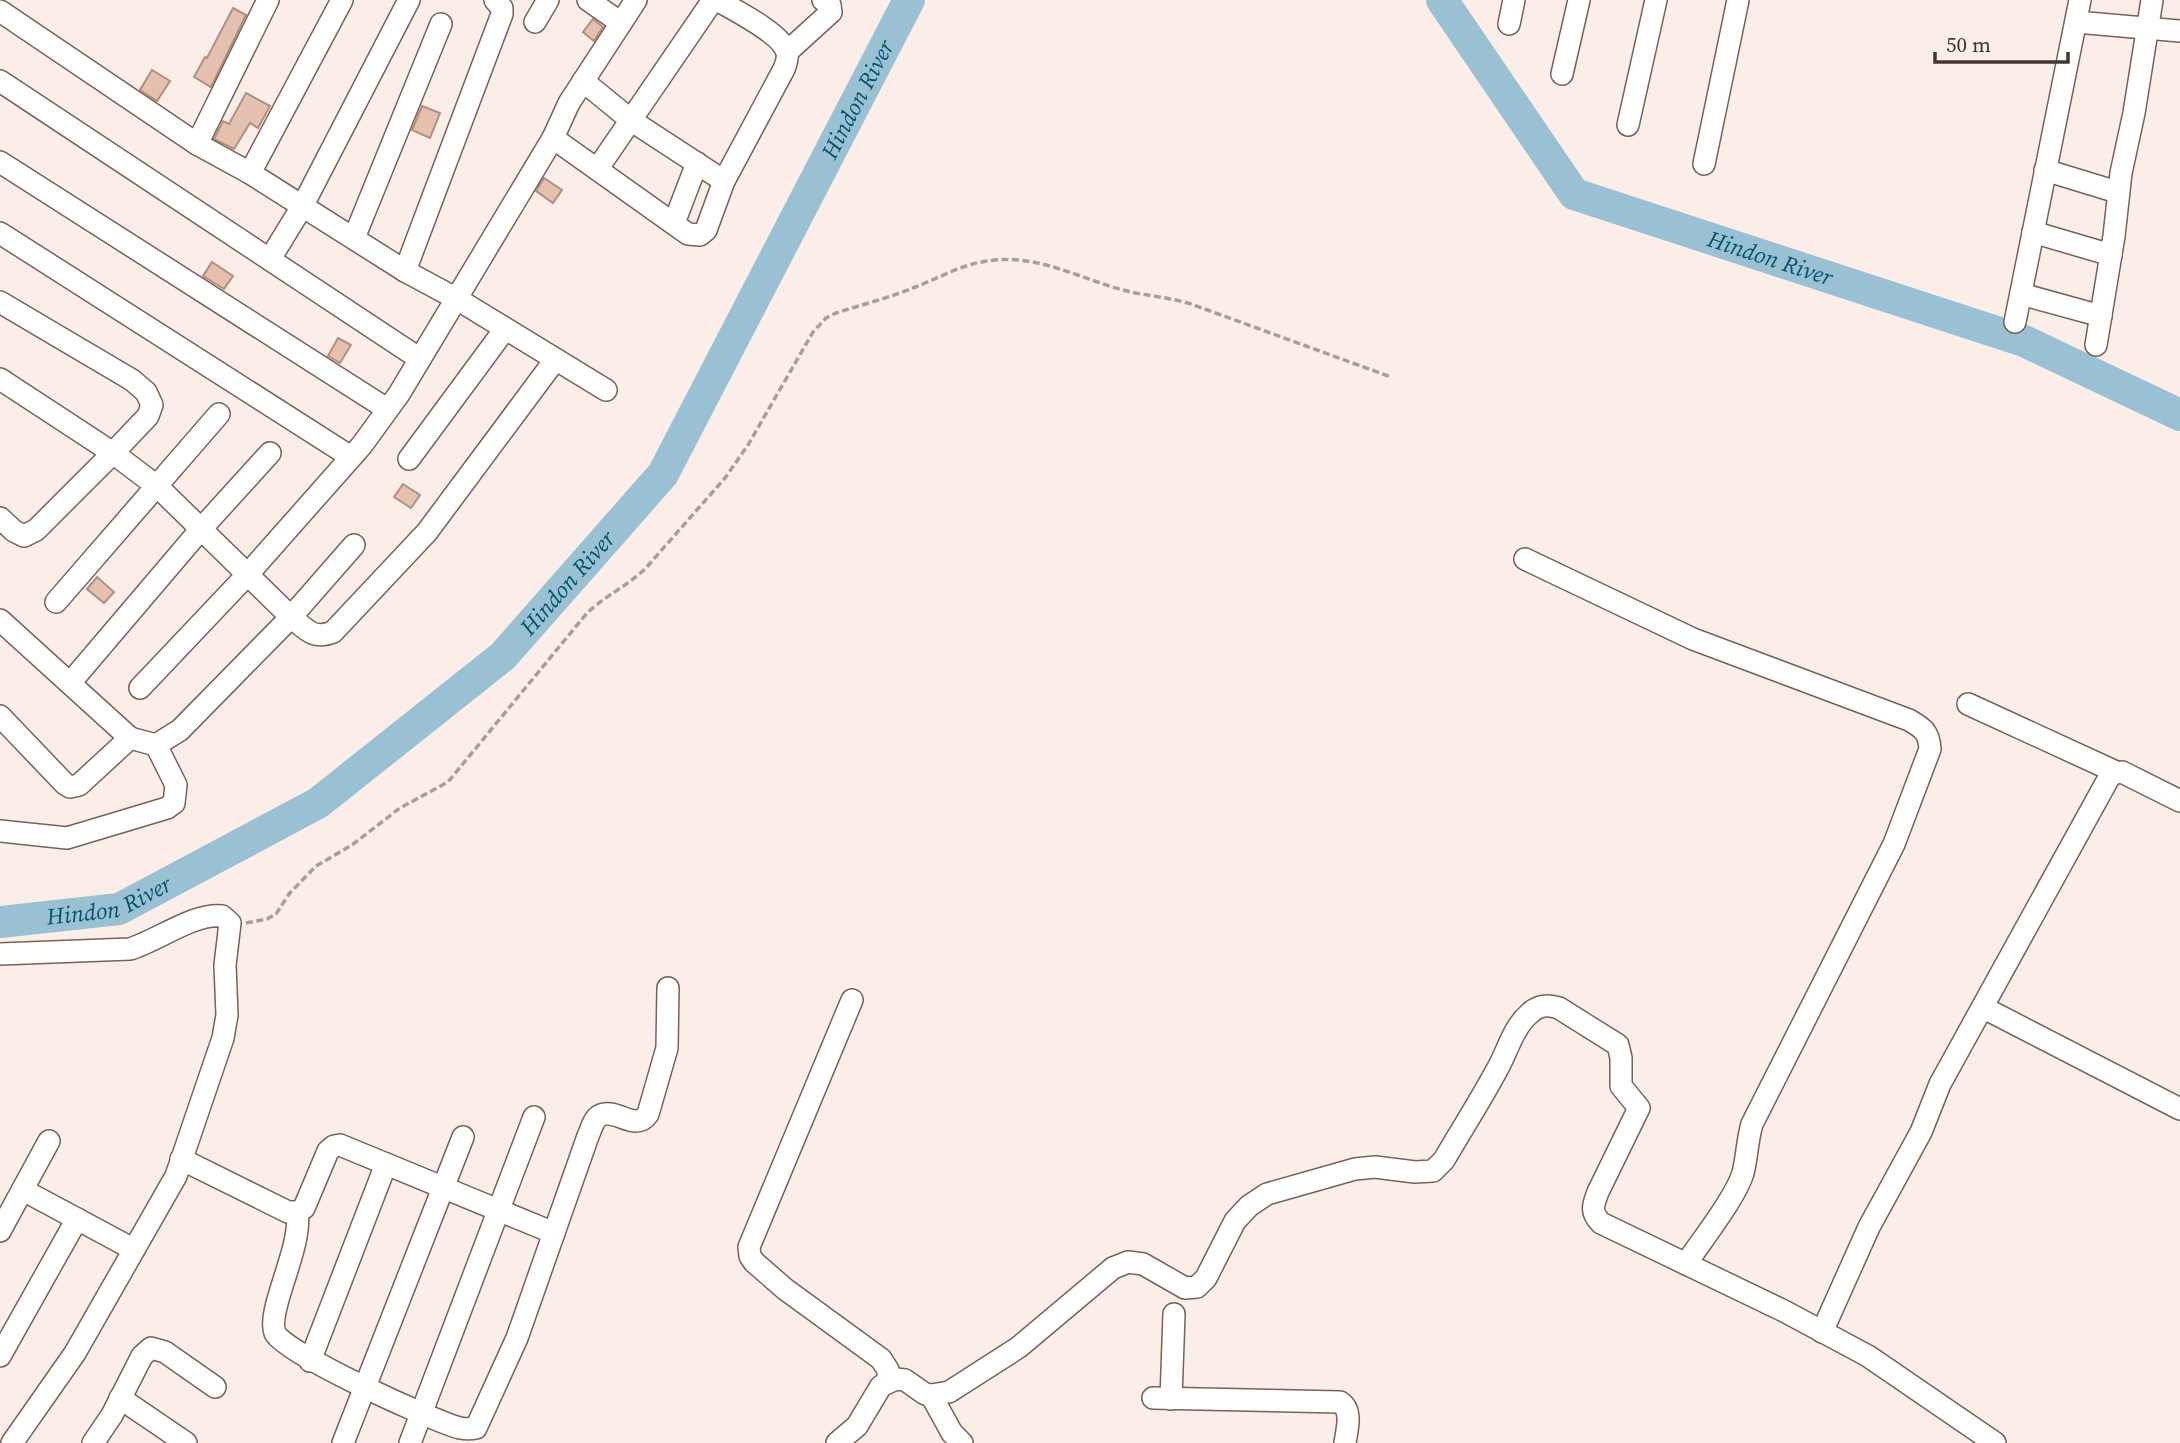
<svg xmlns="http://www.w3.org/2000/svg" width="2180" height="1443" viewBox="0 0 2180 1443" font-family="'Source Serif 4',serif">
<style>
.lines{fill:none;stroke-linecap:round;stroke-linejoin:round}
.river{stroke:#9ac1d3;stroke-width:32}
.building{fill:#e5c0af;stroke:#ad9082;stroke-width:2}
.minor-casing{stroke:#7b6053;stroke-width:24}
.path{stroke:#aa9d98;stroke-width:3.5;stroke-dasharray:7 3.5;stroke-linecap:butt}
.minor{stroke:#fff;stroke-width:21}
.labels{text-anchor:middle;stroke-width:7;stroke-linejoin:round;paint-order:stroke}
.water-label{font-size:23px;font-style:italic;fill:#05546d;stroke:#fbeee8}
</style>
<rect width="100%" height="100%" fill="#fbeee8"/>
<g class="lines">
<g class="river">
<path id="s1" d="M1442 0 1574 194 2024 341 2180 415"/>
<path id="s2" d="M0 922 119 909 318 803 503 656 663 474 909 0"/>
</g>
</g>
<g class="building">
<polygon points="233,8 246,15 211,87 194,77 205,57 207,58"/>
<polygon points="593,19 603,27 594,41 583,32"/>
<polygon points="152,70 170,81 157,101 140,90"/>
<polygon points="246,93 270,106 258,128 250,123 234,149 214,139 223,121 229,124"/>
<polygon points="422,106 440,113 430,138 412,130"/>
<polygon points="544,178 562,190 553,203 536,191"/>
<polygon points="212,262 233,276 224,289 203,276"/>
<polygon points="338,338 351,345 340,363 328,356"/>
<polygon points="403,484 420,495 411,508 394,497"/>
<polygon points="97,577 114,592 104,603 87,589"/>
</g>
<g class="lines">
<defs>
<g id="minor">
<polyline points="588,0 621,23"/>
<polyline points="0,11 197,144 250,173 405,271 457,299 606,390"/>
<polyline points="535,22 548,0"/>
<polyline points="2076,22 2180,31"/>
<polyline points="1509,24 1514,0"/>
<polyline points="787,52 831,12 830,5 823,0"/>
<polyline points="1562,74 1579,0"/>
<polyline points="0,81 420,359"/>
<polyline points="583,81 632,121 724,181"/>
<polyline points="1628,125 1656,0"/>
<path d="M553 138 688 234 700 235 706 230 724 181 784 69C786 64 788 58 787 53 783 34 734 10 717 0"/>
<polyline points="197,144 268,0"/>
<polyline points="0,162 387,409"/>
<polyline points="1704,164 1738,0"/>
<polyline points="598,168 713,0"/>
<polyline points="2045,170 2117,192"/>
<polyline points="250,173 342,0"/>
<polyline points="674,223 697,163"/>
<polyline points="2033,232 2111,255"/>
<polyline points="0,233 351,457"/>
<polyline points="354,238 441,24"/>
<polyline points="270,259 303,205 409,0"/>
<polyline points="405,271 502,14 502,8 495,0"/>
<polyline points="2021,294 2101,316"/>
<polyline points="0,302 132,380 146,392 152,405 148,416 113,453 36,530 24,536 14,531 0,518"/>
<polyline points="2015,322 2080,0"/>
<polyline points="2096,345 2114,236 2121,173 2134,113 2152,0"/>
<path d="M0 379 113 453 158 487 291 617C306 629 313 640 333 632L427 532 555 360"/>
<polyline points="409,459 505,329"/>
<path d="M1525 559 1693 639 1909 720C1923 728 1929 732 1930 749L1894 844 1752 1124C1747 1141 1747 1158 1743 1173 1736 1197 1701 1241 1686 1264"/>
<polyline points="56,602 219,414"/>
<polyline points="0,620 130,738 79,785 70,787 65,784 0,716"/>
<polyline points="70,683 201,529 270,453"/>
<polyline points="140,688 248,574 362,445 399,394 553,138 569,103 636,0"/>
<polyline points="1968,704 2116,772"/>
<polyline points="130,738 156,745 180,730 291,617 354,545"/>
<polyline points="0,831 67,838 167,808 174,803 176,785 156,745"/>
<path d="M0 954 130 949C159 940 193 913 222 916L230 923 225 965 227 1015 223 1038 176 1176 75 1353 12 1443"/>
<polyline points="852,1000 749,1247 750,1256 754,1262 785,1289 881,1359 888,1370 888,1381"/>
<polyline points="1984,1008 2180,1109"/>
<polyline points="181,1159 288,1212 297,1212 304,1208 328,1151 334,1146 340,1145 554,1233"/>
<polyline points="23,1190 133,1249"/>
<path d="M297 1212C303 1247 266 1310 275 1333 282 1352 435 1422 460 1428 466 1429 471 1429 476 1428L517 1338 588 1136C591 1130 593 1120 599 1116 615 1106 635 1133 648 1114L667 1048 668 988"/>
<polyline points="0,1231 49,1141"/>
<polyline points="1822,1332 1869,1227 1921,1132 1940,1084 2111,774 2122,772 2180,801"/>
<polyline points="0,1356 77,1219"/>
<polyline points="310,1361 386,1164"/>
<polyline points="931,1395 952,1433 962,1443"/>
<polyline points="120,1398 186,1443"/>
<path d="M1153 1398 1340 1402C1353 1410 1347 1429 1345 1443"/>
<polyline points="1171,1399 1174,1314"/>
<polyline points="93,1443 112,1415 142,1356 151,1348 165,1352 215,1387"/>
<polyline points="343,1443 463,1137"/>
<polyline points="410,1443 534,1117"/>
<path d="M837 1443 857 1426 881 1386 896 1379 905 1380 925 1394 931 1395 949 1392 1019 1347 1113 1268 1128 1262 1143 1264 1185 1288 1197 1287 1206 1278 1235 1221 1249 1206 1267 1194 1355 1169 1375 1167 1415 1172 1433 1171 1444 1160C1462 1129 1482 1098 1499 1066 1508 1049 1514 1027 1529 1014 1538 1005 1547 1004 1559 1008L1618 1045 1621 1058V1086L1639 1108 1598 1192C1593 1205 1590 1212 1601 1223L1784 1311 1868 1356 1995 1443"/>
</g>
</defs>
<use href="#minor" class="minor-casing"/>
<path class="path" d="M246 923 267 919 276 914 289 894 316 866 352 845 400 808 448 782 587 613C605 596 627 586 645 569L725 478 748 445 813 332 826 318 836 313C861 305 888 298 913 288 937 279 962 264 988 261 1036 253 1078 278 1123 290 1145 296 1169 297 1191 304L1391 377"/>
<use href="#minor" class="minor"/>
</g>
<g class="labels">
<g class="water-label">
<text dy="8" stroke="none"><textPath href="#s2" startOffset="1246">Hindon River</textPath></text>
<text dy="8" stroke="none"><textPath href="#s1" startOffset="441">Hindon River</textPath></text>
<text dy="8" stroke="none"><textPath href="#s2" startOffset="679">Hindon River</textPath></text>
<text dy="8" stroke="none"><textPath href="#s2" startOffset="112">Hindon River</textPath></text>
</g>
</g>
<path d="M1935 52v10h133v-10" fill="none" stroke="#433631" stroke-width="3.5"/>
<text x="1946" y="52" font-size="21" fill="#433631" stroke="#fbeee8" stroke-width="5" paint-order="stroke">50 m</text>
</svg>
